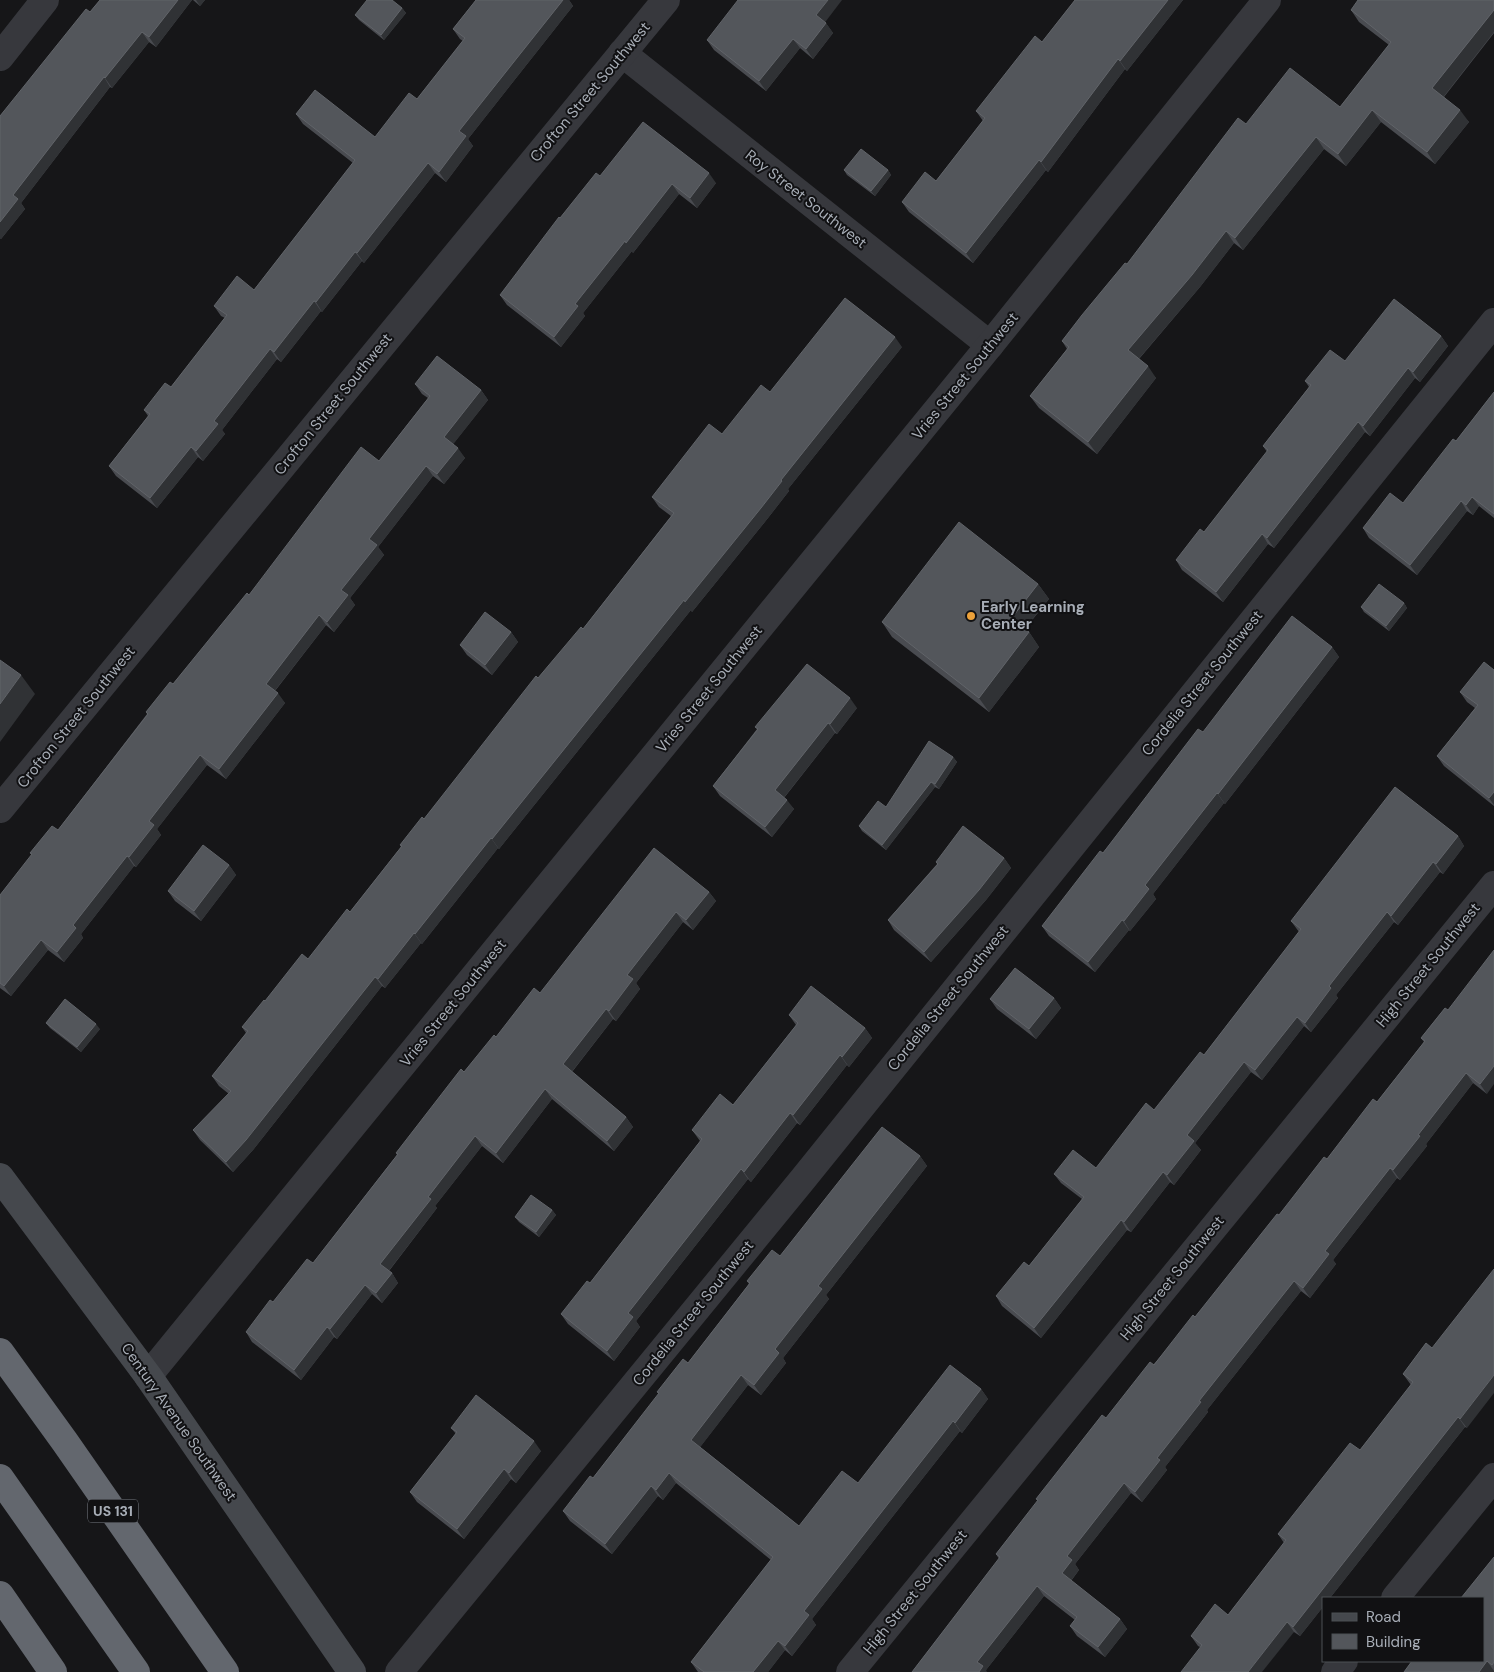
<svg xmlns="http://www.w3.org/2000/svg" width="1494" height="1672" viewBox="0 0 1494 1672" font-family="'DM Sans',sans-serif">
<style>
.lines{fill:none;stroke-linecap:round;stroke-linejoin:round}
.street{stroke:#37383d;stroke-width:28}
.secondary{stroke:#45484d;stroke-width:28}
.highway{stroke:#63676e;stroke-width:28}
.wall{fill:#494b50}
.shaded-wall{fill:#303235}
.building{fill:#53565b;stroke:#616469}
.poi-dot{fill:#eca13a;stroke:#111113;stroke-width:2}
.labels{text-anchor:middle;stroke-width:4;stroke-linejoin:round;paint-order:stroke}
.shield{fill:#111113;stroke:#7b7f86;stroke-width:1}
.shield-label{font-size:14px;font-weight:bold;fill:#a8aeb7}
.street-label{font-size:15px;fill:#a8aeb7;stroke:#111113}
.poi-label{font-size:15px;font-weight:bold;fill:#a8aeb7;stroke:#111113;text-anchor:start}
</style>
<rect width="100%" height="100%" fill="#161618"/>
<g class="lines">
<g class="street">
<polyline points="622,53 990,345"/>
<polyline points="0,57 45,0"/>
<polyline points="0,809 666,0"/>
<polyline points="148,1376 990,345 1267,0"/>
<polyline points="1395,1598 1494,1477"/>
<polyline points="399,1672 803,1179 1494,322"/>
<polyline points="850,1672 1494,885"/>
<polyline points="1335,1672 1344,1661"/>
</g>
<polyline class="secondary" points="0,1177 148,1376 352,1672"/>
<g class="highway">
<polyline points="0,1352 65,1442 225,1672"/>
<polyline points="0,1478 136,1672"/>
<polyline points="0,1595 53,1672"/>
</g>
</g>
<g class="wall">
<polygon points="100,0 192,0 156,47 149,42 112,88 110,87 21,203 25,209 1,239 0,238 0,116 90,12"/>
<polygon points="193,0 205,0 200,6"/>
<polygon points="476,0 569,0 573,6 468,139 473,146 446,182 435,173 364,263 362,261 322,312 321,311 281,362 277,359 222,430 225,434 203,461 198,457 157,508 116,476 109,466 148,416 144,410 171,387 225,318 221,316 214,306 254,290 353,163 303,124 296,114 375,137 417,99 463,41 460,39 453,29"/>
<polygon points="1075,0 1183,0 1127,71 1125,69 1048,172 1046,170 973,263 909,212 902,202 936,181 983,121 976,111 1042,42"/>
<polygon points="1494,0 1494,33 1444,97 1469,122 1435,164 1381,122 1346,166 1324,149 1243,250 1234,243 1200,287 1139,359 1156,378 1097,454 1039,408 1030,396 1067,349 1062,341 1246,124 1340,107 1389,45 1359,22 1351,10"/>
<polygon points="402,8 406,13 384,40 359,20 355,15"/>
<polygon points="825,22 833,33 813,59 800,48 766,91 714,50 707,40"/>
<polygon points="844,170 888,170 891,175 875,196 847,175"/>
<polygon points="600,176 716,183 697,208 679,194 633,253 632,251 583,313 585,316 561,347 507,305 500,295 560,218"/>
<polygon points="1441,336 1448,346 1420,382 1415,378 1370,436 1365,432 1274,548 1268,544 1223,602 1182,570 1176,560 1204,532 1267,452 1263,446 1309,387 1305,381 1345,361"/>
<polygon points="902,347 788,489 789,491 768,518 692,612 691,610 499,849 498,848 422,944 421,943 385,988 382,986 253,1150 233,1172 200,1140 193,1130 229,1094 219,1086 212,1076 246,1033 242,1027 265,1001 308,959 350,912 401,847 400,845 424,819 538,678 583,629 671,516 659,507 652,497 770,392"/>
<polygon points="415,384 481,390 488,400 453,444 465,458 444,484 433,476 378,547 384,555 350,598 355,605 334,632 326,625 275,691 285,703 226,779 207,765 157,829 161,835 136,867 134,866 81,934 83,938 64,962 48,950 11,996 0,988 0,895 32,855 30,853 58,830 147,714 146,712 173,684 249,595 379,461 428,398 422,394"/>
<polygon points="1494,392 1494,518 1479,506 1473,515 1467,511 1417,575 1369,538 1363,528 1403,503 1456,441"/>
<polygon points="1038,584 1049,599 1025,629 1029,632 1039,647 989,712 892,637 882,622"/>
<polygon points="1404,603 1407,608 1389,631 1364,612 1361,607"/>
<polygon points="511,632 518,642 492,675 467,655 460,645"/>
<polygon points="1332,647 1339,657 1225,804 1224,803 1153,894 1156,899 1130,931 1129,930 1095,972 1049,936 1042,926 1203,732"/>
<polygon points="1494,670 1494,806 1444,766 1437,756 1475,708 1467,702 1460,692"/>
<polygon points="857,708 837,734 835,733 784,798 794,809 772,837 720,796 713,786 757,729 755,727"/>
<polygon points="953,757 957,762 939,789 935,787 886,850 862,831 859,826 886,807"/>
<polygon points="1458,836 1464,846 1443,874 1440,872 1398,925 1394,922 1336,995 1338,998 1311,1032 1304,1026 1262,1080 1251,1072 1195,1143 1201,1150 1174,1185 1170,1182 1131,1232 1127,1230 1041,1338 1002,1306 996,1296 1029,1266 1082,1199 1061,1183 1054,1174 1096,1168 1154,1110 1204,1055 1299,932 1291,921"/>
<polygon points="1004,858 1011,868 986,900 931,962 894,930 888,920 937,864 936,862"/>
<polygon points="229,865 236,875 201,921 175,901 168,891"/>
<polygon points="709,892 716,901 693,930 683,922 636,983 640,989 616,1021 613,1019 572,1072 626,1117 633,1127 614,1151 552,1099 503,1163 482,1146 435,1206 437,1208 389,1271 392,1273 398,1283 382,1303 372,1294 337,1339 334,1337 301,1380 252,1342 246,1332 273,1302 313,1263 397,1155 396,1153 464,1072 496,1037 540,993"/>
<polygon points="1054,998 1061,1008 1036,1039 997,1009 990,999"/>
<polygon points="1445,1008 1487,1094 1473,1083 1426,1144 1427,1146 1400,1180 1397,1178 1333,1260 1336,1264 1310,1298 1301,1291 1207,1410 1208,1412 1165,1467 1167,1470 1142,1502 1131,1493 1075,1564 1079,1570 1071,1581 1120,1619 1127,1629 1105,1657 1077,1636 1070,1626 1075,1620 1044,1596 986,1670 912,1672 999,1559 996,1554 1038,1501 1036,1499 1195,1317 1279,1215 1327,1159 1377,1102 1424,1042 1421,1038"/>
<polygon points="789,1015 865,1028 872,1038 849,1067 847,1065 800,1125 797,1123 751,1182 748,1179 636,1321 640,1327 614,1361 568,1324 561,1314 590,1283 700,1141 692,1130 733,1105 796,1025"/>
<polygon points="46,1023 100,1029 81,1052 50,1028"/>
<polygon points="920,1156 927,1166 826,1295 829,1299 783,1358 786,1363 761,1395 748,1385 700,1447 799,1526 858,1483 981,1389 988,1399 962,1433 960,1431 812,1619 816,1625 792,1656 785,1650 768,1672 698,1672 691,1662 771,1560 676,1483 663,1500 658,1496 612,1554 570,1521 563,1511 593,1478 659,1394 657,1392 688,1363 749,1284 747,1281 780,1256"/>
<polygon points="552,1210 556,1215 539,1237 519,1222 515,1217"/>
<polygon points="1426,1343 1467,1428 1465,1427 1300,1636 1294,1632 1200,1647 1198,1646 1191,1636 1228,1615 1284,1543 1278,1534 1360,1450 1411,1385 1403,1374"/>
<polygon points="451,1428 541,1451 516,1483 511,1479 464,1539 417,1502 410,1492 456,1434"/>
<polygon points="1494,1557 1494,1671 1493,1672 1404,1672"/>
</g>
<g class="shaded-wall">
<polygon points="178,0 192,0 156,47 149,37"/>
<polygon points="196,0 205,0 200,6"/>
<polygon points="563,0 569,0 573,6 468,139 473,146 446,182 439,172 459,131"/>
<polygon points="828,0 842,0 823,25 816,15"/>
<polygon points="1168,0 1183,0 1127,71 1120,61"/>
<polygon points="402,8 406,13 384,40 381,35"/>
<polygon points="1494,10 1494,32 1441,100 1432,88"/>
<polygon points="826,23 833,33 813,59 806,49"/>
<polygon points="142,32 149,42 112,88 105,78"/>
<polygon points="793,39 800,48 766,91 759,81"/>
<polygon points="1118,59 1125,69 1048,172 1041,162"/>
<polygon points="104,77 110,87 21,203 25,209 1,239 0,238 0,222 13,195"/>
<polygon points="1372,110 1381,122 1346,166 1338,154"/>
<polygon points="1460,110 1469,122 1435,164 1427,152"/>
<polygon points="1316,137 1324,149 1243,250 1235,238"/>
<polygon points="1039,160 1046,170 973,263 966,253"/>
<polygon points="428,163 435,173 364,263 357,253"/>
<polygon points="888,170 891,175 875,196 871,191"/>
<polygon points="709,173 716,183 697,208 690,198"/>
<polygon points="672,184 679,194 633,253 626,243"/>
<polygon points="1226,231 1234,243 1200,287 1136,362 1128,350"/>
<polygon points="625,241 632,251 583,313 585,316 561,347 554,337 575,304"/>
<polygon points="355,252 362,261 322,312 316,302"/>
<polygon points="314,301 321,311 281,362 274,352"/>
<polygon points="1441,336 1448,346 1420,382 1413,372"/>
<polygon points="895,337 902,347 788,489 789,491 768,518 692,612 685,602 781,480"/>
<polygon points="270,349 277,359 222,430 225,434 203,461 196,451 214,421"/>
<polygon points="1148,366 1156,378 1097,454 1088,442"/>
<polygon points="1408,368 1415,378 1370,436 1363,426"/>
<polygon points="481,390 488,400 451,447 444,437"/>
<polygon points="1358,422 1365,432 1274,548 1267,538"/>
<polygon points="191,447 198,457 157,508 150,498"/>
<polygon points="458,448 465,458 444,484 437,474"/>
<polygon points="426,466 433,476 378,547 384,555 350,598 355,605 334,632 327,622 341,590 369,539"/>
<polygon points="1472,497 1479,506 1473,515 1466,505"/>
<polygon points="1461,501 1467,511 1417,575 1410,565"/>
<polygon points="1262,534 1268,544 1223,602 1216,592"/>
<polygon points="1038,584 1049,599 1021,633 1011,619"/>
<polygon points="684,600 691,610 499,849 492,839"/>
<polygon points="1404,603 1407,608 1389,631 1386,626"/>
<polygon points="319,615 326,625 273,693 266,684"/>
<polygon points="511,632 518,642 492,675 485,665"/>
<polygon points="1029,632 1039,647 989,712 979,698"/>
<polygon points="1332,647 1339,657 1225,804 1218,794"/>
<polygon points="21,675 35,694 0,742 0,704"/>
<polygon points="278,693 285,703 226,779 219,769"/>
<polygon points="850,698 857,708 837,734 830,724"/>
<polygon points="828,723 835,733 782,800 775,790"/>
<polygon points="200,755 207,765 157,829 161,835 136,867 129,857 149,821"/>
<polygon points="953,757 957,762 939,789 935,784"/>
<polygon points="931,782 935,787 886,850 882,845"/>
<polygon points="1494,792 1494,805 1489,798"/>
<polygon points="1217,793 1224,803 1153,894 1156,899 1130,931 1124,921 1145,885"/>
<polygon points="787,800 794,809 772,837 765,827"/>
<polygon points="1458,836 1464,846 1443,874 1436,864"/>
<polygon points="491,838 498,848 422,944 415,934"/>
<polygon points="127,856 134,866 81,934 83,938 64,962 57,952 73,925"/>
<polygon points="1004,858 1011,868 986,900 931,962 924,952"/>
<polygon points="1433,862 1440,872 1398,925 1391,916"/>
<polygon points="229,865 236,875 201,921 194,911"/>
<polygon points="709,892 716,901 693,930 686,920"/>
<polygon points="676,912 683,922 636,983 640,989 616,1021 609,1011 627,975"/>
<polygon points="1387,912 1394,922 1336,995 1338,998 1311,1032 1305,1023 1329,986"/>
<polygon points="1122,920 1129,930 1095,972 1088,962"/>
<polygon points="414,933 421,943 385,988 378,979"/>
<polygon points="41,940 48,950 11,996 4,986"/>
<polygon points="375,977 382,986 253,1150 233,1172 226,1162"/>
<polygon points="1054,998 1061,1008 1036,1039 1029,1029"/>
<polygon points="606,1009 613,1019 570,1074 563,1064"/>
<polygon points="1297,1017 1304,1026 1262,1080 1255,1070"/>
<polygon points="96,1024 100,1029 81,1052 77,1047"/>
<polygon points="865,1028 872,1038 849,1067 842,1057"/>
<polygon points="840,1055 847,1065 800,1125 793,1115"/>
<polygon points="1244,1062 1251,1072 1195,1143 1201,1150 1174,1185 1167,1175 1187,1135"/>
<polygon points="1494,1066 1494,1084 1487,1094 1480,1084"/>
<polygon points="1466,1073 1473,1083 1426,1144 1427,1146 1400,1180 1393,1170 1418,1135"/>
<polygon points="545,1089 552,1099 503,1163 496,1153"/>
<polygon points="790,1113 797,1123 751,1182 744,1172"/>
<polygon points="626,1117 633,1127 614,1151 607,1141"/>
<polygon points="475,1136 482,1146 435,1206 437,1208 387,1273 380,1264 428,1197"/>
<polygon points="920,1156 927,1166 826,1295 829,1299 783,1358 786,1363 761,1395 754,1385 775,1349 818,1286"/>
<polygon points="1390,1168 1397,1178 1333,1260 1336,1264 1310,1298 1303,1288 1325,1251"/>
<polygon points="741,1169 748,1179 636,1321 640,1327 614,1361 607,1351 628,1313"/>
<polygon points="1163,1172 1170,1182 1131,1232 1124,1222"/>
<polygon points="552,1210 556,1215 539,1237 536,1232"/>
<polygon points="1121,1220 1127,1230 1041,1338 1034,1328"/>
<polygon points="392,1273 398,1283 382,1303 376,1293"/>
<polygon points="1294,1281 1301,1291 1207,1410 1208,1412 1165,1467 1167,1470 1142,1502 1135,1492 1157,1458 1199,1401"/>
<polygon points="365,1285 372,1294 337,1339 330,1329"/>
<polygon points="327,1327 334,1337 301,1380 294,1370"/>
<polygon points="741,1375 748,1385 698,1450 691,1440"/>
<polygon points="1494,1375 1494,1393 1467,1428 1460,1419"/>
<polygon points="981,1389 988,1399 962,1433 955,1423"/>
<polygon points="1458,1417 1465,1427 1330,1598 1323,1598 1323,1607 1300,1636 1293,1627"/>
<polygon points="953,1421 960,1431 812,1619 816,1625 792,1656 785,1646 804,1611"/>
<polygon points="534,1441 541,1451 516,1483 509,1473"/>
<polygon points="504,1469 511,1479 464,1539 457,1529"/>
<polygon points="669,1473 676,1483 663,1500 656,1490"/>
<polygon points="1124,1483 1131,1493 1075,1564 1079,1570 1069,1583 1062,1573 1067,1556"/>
<polygon points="651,1486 658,1496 612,1554 605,1544"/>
<polygon points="1037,1586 1044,1596 986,1670 987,1672 979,1672 977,1662"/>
<polygon points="1120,1619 1127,1629 1105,1657 1098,1647"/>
<polygon points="1287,1622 1294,1632 1262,1672 1248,1672"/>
<polygon points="778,1641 785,1650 768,1672 753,1672"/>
<polygon points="1487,1661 1494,1671 1493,1672 1479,1672"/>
</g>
<g class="building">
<polygon points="100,0 178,0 149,37 142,32 105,78 104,77 13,195 18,199 0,222 0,116 86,9 90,12"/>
<polygon points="367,0 392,0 402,8 381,35 355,15"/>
<polygon points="476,0 563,0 459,131 466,136 439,172 428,163 357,253 355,252 316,302 314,301 274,352 270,349 214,421 218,424 196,451 191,447 150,498 109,466 150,414 144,410 165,383 171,387 227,315 214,306 237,276 254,290 355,160 296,114 315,90 375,137 409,93 417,99 465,38 453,29"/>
<polygon points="738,0 828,0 816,15 826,23 806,49 793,39 759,81 707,40"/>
<polygon points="1075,0 1168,0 1120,61 1118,59 1041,162 1039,160 966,253 902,202 925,172 936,181 985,118 976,111 1035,36 1042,42"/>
<polygon points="1358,0 1494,0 1494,10 1432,88 1460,110 1427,152 1372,110 1338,154 1316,137 1235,238 1226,231 1192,275 1128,350 1148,366 1088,442 1030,396 1069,347 1062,341 1082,315 1125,263 1127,264 1238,118 1246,124 1290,68 1340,107 1391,42 1351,10"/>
<polygon points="643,122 709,173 690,198 672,184 626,243 625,241 575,304 578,306 554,337 500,295 559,217 560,218 596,173 600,176"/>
<polygon points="861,149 888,170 871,191 844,170"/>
<polygon points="845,298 895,337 781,480 782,481 761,508 685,602 684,600 492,839 491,838 415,934 414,933 378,979 375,977 246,1140 226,1162 193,1130 231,1091 212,1076 248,1031 242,1027 264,1000 265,1001 302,954 308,959 347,909 350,912 402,846 400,845 422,817 424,819 536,676 538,678 581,627 583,629 674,513 652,497 709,424 722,434 761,385 770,392"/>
<polygon points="1394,299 1441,336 1413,372 1408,368 1363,426 1358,422 1267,538 1262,534 1216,592 1176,560 1200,529 1204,532 1268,450 1263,446 1311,385 1305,381 1330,350 1345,361"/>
<polygon points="437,356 481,390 444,437 458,448 437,474 426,466 369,539 377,545 341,590 348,595 327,622 319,615 266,684 278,693 219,769 200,755 149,821 154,825 129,857 127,856 73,925 76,928 57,952 41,940 4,986 0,983 0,895 32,854 30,853 52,826 58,830 148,714 146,712 170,682 173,684 247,593 249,595 361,447 379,461 430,396 415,384"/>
<polygon points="1494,392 1494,514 1472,497 1466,505 1461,501 1410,565 1363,528 1390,493 1403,503 1453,439 1456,441"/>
<polygon points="959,522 1038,584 1011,619 1029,632 979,698 882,622"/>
<polygon points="1379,584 1404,603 1386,626 1361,607"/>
<polygon points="485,612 511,632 485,665 460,645"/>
<polygon points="1292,616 1332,647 1218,794 1217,793 1145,885 1149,889 1124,921 1122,920 1088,962 1042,926 1100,851 1103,853 1198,729 1203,732"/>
<polygon points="0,660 21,675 0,704"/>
<polygon points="1484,662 1494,670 1494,792 1489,798 1437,756 1478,705 1460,692"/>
<polygon points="807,664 850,698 830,724 828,723 775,790 787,800 765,827 713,786 758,729 755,727"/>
<polygon points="929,741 953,757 935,784 931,782 882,845 859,826 878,801 886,807"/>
<polygon points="1395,787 1458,836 1436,864 1433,862 1391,916 1387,912 1329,986 1331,988 1305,1023 1297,1017 1255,1070 1244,1062 1187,1135 1194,1141 1167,1175 1163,1172 1124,1222 1121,1220 1034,1328 996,1296 1024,1262 1029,1266 1084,1197 1054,1174 1073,1150 1096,1168 1146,1103 1154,1110 1200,1052 1204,1055 1301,929 1291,921"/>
<polygon points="963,826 1004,858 979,890 924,952 888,920 938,864 936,862"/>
<polygon points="203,845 229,865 194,911 168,891"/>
<polygon points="654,848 709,892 686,920 676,912 627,975 633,979 609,1011 606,1009 563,1064 626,1117 607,1141 545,1089 496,1153 475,1136 428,1197 431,1199 380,1264 392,1273 376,1293 365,1285 330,1329 327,1327 294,1370 246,1332 270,1300 273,1302 307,1259 313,1263 398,1154 396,1153 461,1069 464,1072 494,1035 496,1037 534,988 540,993"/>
<polygon points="1494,950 1494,1066 1480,1084 1466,1073 1418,1135 1420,1136 1393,1170 1390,1168 1325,1251 1329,1254 1303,1288 1294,1281 1199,1401 1201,1402 1157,1458 1160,1460 1135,1492 1124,1483 1067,1556 1072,1560 1062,1573 1120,1619 1098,1647 1070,1626 1077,1617 1037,1586 977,1662 983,1666 979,1672 912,1672 1000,1557 996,1554 1038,1500 1036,1499 1102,1415 1106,1418 1150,1362 1154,1365 1193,1315 1195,1317 1277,1214 1279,1215 1324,1157 1327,1159 1373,1099 1377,1102 1425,1041 1421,1038 1445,1008 1448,1010"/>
<polygon points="1015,968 1054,998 1029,1029 990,999"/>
<polygon points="811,986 865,1028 842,1057 840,1055 793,1115 790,1113 744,1172 741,1169 628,1313 633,1317 607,1351 561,1314 587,1281 590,1283 702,1139 692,1130 720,1094 733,1105 798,1023 789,1015"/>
<polygon points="65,999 96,1024 77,1047 46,1023"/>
<polygon points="882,1127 920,1156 818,1286 822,1289 775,1349 779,1353 754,1385 741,1375 691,1440 799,1526 842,1471 858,1483 950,1365 981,1389 955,1423 953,1421 804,1611 809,1615 785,1646 778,1641 753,1672 704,1672 691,1662 773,1557 669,1473 656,1490 651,1486 605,1544 563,1511 590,1476 593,1478 659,1393 657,1392 683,1359 688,1363 750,1283 747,1281 772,1250 780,1256"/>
<polygon points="531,1195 552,1210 536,1232 515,1217"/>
<polygon points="1494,1269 1494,1375 1460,1419 1458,1417 1293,1627 1287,1622 1248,1672 1181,1672 1202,1645 1191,1636 1215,1604 1228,1615 1286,1540 1278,1534 1350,1443 1360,1450 1413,1382 1403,1374 1426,1343 1432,1348"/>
<polygon points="476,1395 534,1441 509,1473 504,1469 457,1529 410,1492 457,1432 451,1428"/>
<polygon points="1494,1557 1494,1662 1492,1665 1487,1661 1479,1672 1404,1672 1412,1661 1483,1661 1483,1598 1461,1598"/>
</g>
<circle class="poi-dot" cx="971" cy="616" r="5"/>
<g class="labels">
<rect class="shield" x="88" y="1499.5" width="50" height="23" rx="4"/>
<g class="shield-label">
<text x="113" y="1516">US 131</text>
</g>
<g class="street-label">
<text transform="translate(590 92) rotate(-50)" y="5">Crofton Street Southwest</text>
<text transform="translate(806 199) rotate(38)" y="5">Roy Street Southwest</text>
<text transform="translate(965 376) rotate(-51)" y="5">Vries Street Southwest</text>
<text transform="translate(333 404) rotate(-51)" y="5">Crofton Street Southwest</text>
<text transform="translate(1202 683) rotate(-51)" y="5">Cordelia Street Southwest</text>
<text transform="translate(709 689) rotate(-51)" y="5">Vries Street Southwest</text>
<text transform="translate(76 717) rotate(-51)" y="5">Crofton Street Southwest</text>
<text transform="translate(1428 965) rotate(-51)" y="5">High Street Southwest</text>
<text transform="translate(948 998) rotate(-51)" y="5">Cordelia Street Southwest</text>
<text transform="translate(453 1003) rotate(-51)" y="5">Vries Street Southwest</text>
<text transform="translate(1172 1278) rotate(-51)" y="5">High Street Southwest</text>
<text transform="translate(693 1313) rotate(-51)" y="5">Cordelia Street Southwest</text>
<text transform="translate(179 1422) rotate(55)" y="5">Century Avenue Southwest</text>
<text transform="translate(915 1592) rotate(-51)" y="5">High Street Southwest</text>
</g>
<g class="poi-label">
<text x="981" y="612">Early Learning<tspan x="981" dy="17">Center</tspan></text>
</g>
</g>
<rect x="1322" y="1597" width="162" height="65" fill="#111113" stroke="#4d5055"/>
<rect x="1332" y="1613" width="25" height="8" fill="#45484d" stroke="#4d5055"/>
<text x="1366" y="1622" font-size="15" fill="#a8aeb7">Road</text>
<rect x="1332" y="1634" width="25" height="15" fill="#53565b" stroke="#4d5055"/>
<text x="1366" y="1647" font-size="15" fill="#a8aeb7">Building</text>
</svg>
